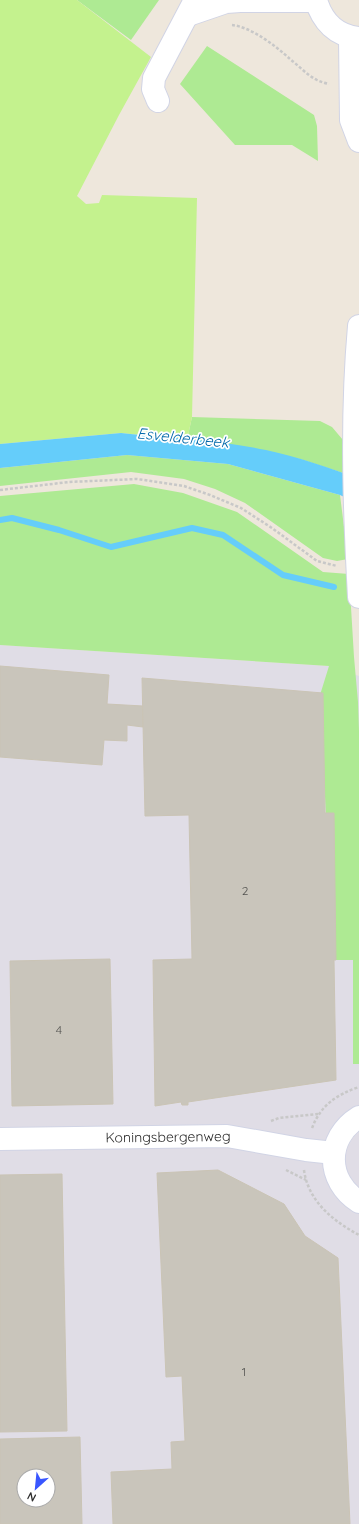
<svg xmlns="http://www.w3.org/2000/svg" width="359" height="1524" viewBox="0 0 359 1524" font-family="Quicksand,sans-serif">
<style>
.industrial{fill:#e0dde6;fill-rule:evenodd}
.green{fill:#aeea93}
.pitch{fill:#c4f28e}
.water{fill:#65cdfa}
.lines{fill:none;stroke-linecap:round;stroke-linejoin:round}
.stream{stroke:#65cdfa;stroke-width:6}
.building{fill:#c9c5bb;stroke:#cac4b5;fill-rule:evenodd}
.minor-casing{stroke:#d1d4e5;stroke-width:24}
.path{stroke:#c8c8c8;stroke-width:2.5;stroke-dasharray:3 2;stroke-linecap:butt}
.minor{stroke:#fff;stroke-width:22}
.labels{text-anchor:middle;stroke-width:3.5;stroke-linejoin:round;paint-order:stroke}
.number-label{font-size:12px;fill:#52524f}
.street-label{font-size:14px;fill:#2b2b2b;stroke:#fff}
.water-label{font-size:15px;font-style:italic;fill:#0069aa;stroke:#fff}
</style>
<rect width="100%" height="100%" fill="#eee7dc"/>
<path class="industrial" d="M0 645 329 666 359 676V1524H0ZM24 1476H48V1500H24Z"/>
<g class="green">
<polygon points="77,0 159,0 131,40"/>
<polygon points="207,46 314,115 317,126 318,161 292,145 235,145 180,84"/>
<polygon points="192,417 320,421 332,427 343,440 343,473 300,459 226,444 187,440"/>
<polygon points="127,455 228,464 340,495 348,559 337,561 323,558 245,503 215,489 184,479 131,472 0,486 0,468"/>
<polygon points="134,484 183,493 237,512 323,572 349,574 354,657 358,702 359,731 359,1064 353,1064 353,960 333,960 320,695 329,666 0,645 0,496"/>
</g>
<polygon class="pitch" points="0,0 77,0 151,57 119,115 77,196 86,204 99,203 102,195 197,198 192,417 187,440 121,433 0,444"/>
<path class="water" d="M121 433C169 438 219 440 266 450 297 457 329 467 359 479V504L340 495 228 464 127 455 0 468V444Z"/>
<g class="lines">
<polyline class="stream" points="0,520 12,518 59,530 111,547 192,528 223,535 283,575 334,587"/>
</g>
<g class="building">
<polygon points="0,666 109,675 107,704 143,706 143,727 127,725 127,741 104,740 102,765 0,757"/>
<polygon points="142,678 323,693 325,813 334,813 336,960 334,960 336,1080 188,1102 188,1105 182,1105 181,1102 155,1106 153,960 192,959 189,815 145,816"/>
<polygon points="110,959 113,1104 12,1106 10,961"/>
<polygon points="218,1170 284,1204 305,1236 338,1258 350,1524 113,1524 111,1472 172,1469 171,1442 185,1441 182,1376 166,1377 157,1173"/>
<polygon points="62,1174 67,1431 0,1432 0,1175"/>
<path d="M80 1437 82 1524H0V1439ZM24 1476H48V1500H24Z"/>
</g>
<g class="lines">
<defs>
<g id="minor">
<path d="M316 0C322 21 336 36 359 38"/>
<polyline points="188,15 226,2 240,1 316,1"/>
<polyline points="350,37 351,120 359,141"/>
<polyline points="158,101 153,89 154,78 194,2"/>
<path d="M359 326C351 416 354 507 359 597"/>
<path d="M359 1117C325 1138 326 1181 359 1202"/>
<path id="s1" d="M0 1139 227 1136 306 1150 334 1153"/>
</g>
</defs>
<use href="#minor" class="minor-casing"/>
<g class="path">
<path d="M232 25C251 27 276 46 290 59 299 66 307 75 317 80 321 82 325 83 329 84"/>
<polyline points="0,490 69,482 137,479 184,486 210,495 241,508 272,528 317,561 337,566"/>
<polyline points="271,1121 279,1118 318,1114"/>
<path d="M312 1128C321 1105 336 1095 359 1087"/>
<polyline points="286,1170 306,1180"/>
<path d="M304 1170C308 1201 333 1221 359 1235"/>
</g>
<use href="#minor" class="minor"/>
</g>
<g class="labels">
<g class="number-label">
<text x="245" y="895">2</text>
<text x="59" y="1034">4</text>
<text x="244" y="1376">1</text>
</g>
<g class="street-label">
<text dy="5" stroke="none"><textPath href="#s1" startOffset="168">Koningsbergenweg</textPath></text>
</g>
<g class="water-label">
<text transform="translate(183 438) rotate(6)" y="5">Esvelderbeek</text>
</g>
</g>
<g transform="translate(36 1488) rotate(207)"><circle r="19" fill="#ffffff" stroke="#aaaaaa"/>
<path d="M0-3L7 15L0 10L-7 15Z" fill="#3956ff"/>
<text y="-6" font-size="11" font-weight="bold" text-anchor="middle" fill="#2b2b2b">N</text>
</g>
</svg>
